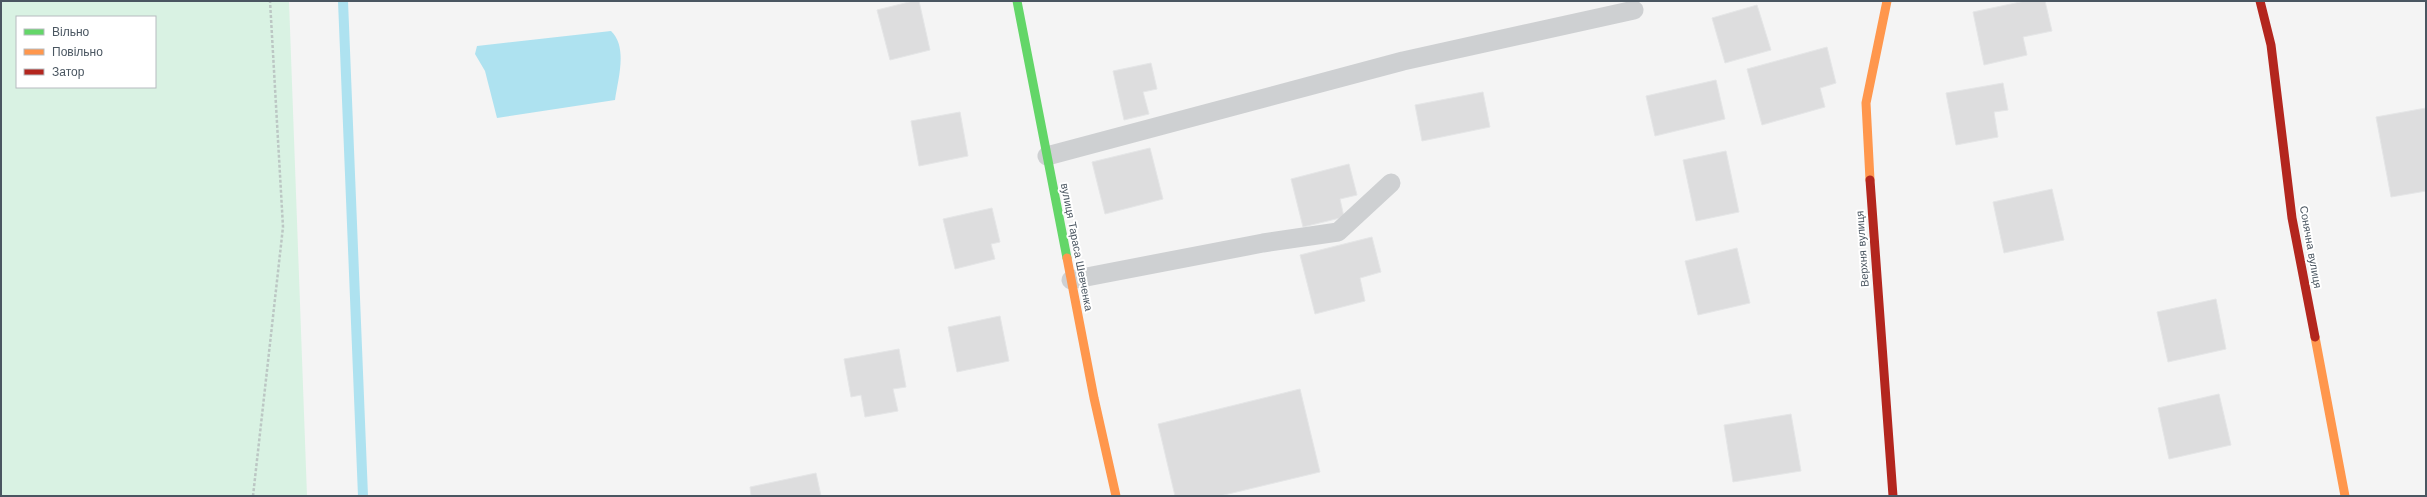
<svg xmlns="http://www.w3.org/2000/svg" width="2427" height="497" viewBox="0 0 2427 497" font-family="'Work Sans',sans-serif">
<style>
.green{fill:#d9f2e3;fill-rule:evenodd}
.water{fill:#aee2f0}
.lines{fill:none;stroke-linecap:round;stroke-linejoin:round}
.stream{stroke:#aee2f0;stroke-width:10}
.building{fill:#ddddde;stroke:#e5e6e7}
.path{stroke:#bcc7c4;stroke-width:2.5;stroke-dasharray:3 2;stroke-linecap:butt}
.lane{stroke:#ced0d2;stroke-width:19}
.fast{stroke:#63d668;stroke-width:9}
.slow{stroke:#ff974d;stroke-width:9}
.jam{stroke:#b3261e;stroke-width:9}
.labels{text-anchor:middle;stroke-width:4;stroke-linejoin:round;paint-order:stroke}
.street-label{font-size:11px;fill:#4a5661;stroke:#fff}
</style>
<rect width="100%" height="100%" fill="#f4f4f4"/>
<path class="green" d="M1 1H289L307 496H1ZM17 17H155V87H17Z"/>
<path class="water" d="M611 31C628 47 618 79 615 100L497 118 485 71 475 54 477 46Z"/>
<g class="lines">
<polyline class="stream" points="343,1 363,496"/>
</g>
<g class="building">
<polygon points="913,1 919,1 930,50 890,60 877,10"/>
<polygon points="2025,1 2045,1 2052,31 2023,37 2027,55 1984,65 1973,12"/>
<polygon points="1757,5 1771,50 1725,63 1712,18"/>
<polygon points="1827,47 1836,83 1820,88 1825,107 1762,125 1747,69"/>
<polygon points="1151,63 1157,89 1143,92 1149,114 1124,120 1113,71"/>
<polygon points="1716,80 1725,119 1655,136 1646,96"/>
<polygon points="2003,83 2008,110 1994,112 1998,137 1956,145 1946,93"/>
<polygon points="1483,92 1490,127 1422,141 1415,105"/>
<polygon points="2426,108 2426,191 2391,197 2376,117"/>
<polygon points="960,112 968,156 919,166 911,121"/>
<polygon points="1150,148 1163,199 1105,214 1092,162"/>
<polygon points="1726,151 1739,212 1696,221 1683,160"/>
<polygon points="1349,164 1357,195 1340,199 1344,217 1303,227 1291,179"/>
<polygon points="2052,189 2064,240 2004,253 1993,202"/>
<polygon points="992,208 1000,242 991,244 995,259 955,269 943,219"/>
<polygon points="1372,237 1381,272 1360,278 1365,301 1315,314 1300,255"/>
<polygon points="1737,248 1750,303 1698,315 1685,261"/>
<polygon points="2216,299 2226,349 2168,362 2157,312"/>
<polygon points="1000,316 1009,361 957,372 948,327"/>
<polygon points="899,349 906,387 893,389 898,411 865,417 861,395 851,397 844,359"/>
<polygon points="1300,389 1320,472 1220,496 1175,496 1158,424"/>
<polygon points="2219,394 2231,445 2169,459 2158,408"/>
<polygon points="1791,414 1801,471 1733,482 1724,425"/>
<polygon points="816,473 821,496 751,496 750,487"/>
</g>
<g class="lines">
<polyline class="path" points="253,496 283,227 270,1"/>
<g class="lane">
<polyline points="1047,156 1403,61 1634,10"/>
<polyline points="1071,280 1263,243 1338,232 1391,183"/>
</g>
<polyline class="fast" points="1017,1 1067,258"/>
<g class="slow">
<polyline points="1870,180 1866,103 1887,1"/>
<polyline points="1067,258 1094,398 1116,496"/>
<polyline points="2315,337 2345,496"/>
</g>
<g class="jam">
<polyline points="2260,1 2271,45 2292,218 2315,337"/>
<polyline points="1870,180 1893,496"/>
</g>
</g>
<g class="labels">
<g class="street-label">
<text transform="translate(1077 247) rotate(79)" y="4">вулиця Тараса Шевченка</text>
<text transform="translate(2311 247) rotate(80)" y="4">Сонячна вулиця</text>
<text transform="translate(1862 249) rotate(-94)" y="4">Верхня вулиця</text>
</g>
</g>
<rect width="2427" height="497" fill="none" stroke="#4a5661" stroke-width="4"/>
<rect x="16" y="16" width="140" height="72" fill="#ffffff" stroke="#b7bbc0"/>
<rect x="24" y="29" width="20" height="6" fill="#63d668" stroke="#b7bbc0"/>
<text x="52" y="36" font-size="12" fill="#4a5661">Вільно</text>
<rect x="24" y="49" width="20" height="6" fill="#ff974d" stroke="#b7bbc0"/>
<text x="52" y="56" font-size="12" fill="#4a5661">Повільно</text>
<rect x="24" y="69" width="20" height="6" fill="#b3261e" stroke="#b7bbc0"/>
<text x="52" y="76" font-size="12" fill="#4a5661">Затор</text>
</svg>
